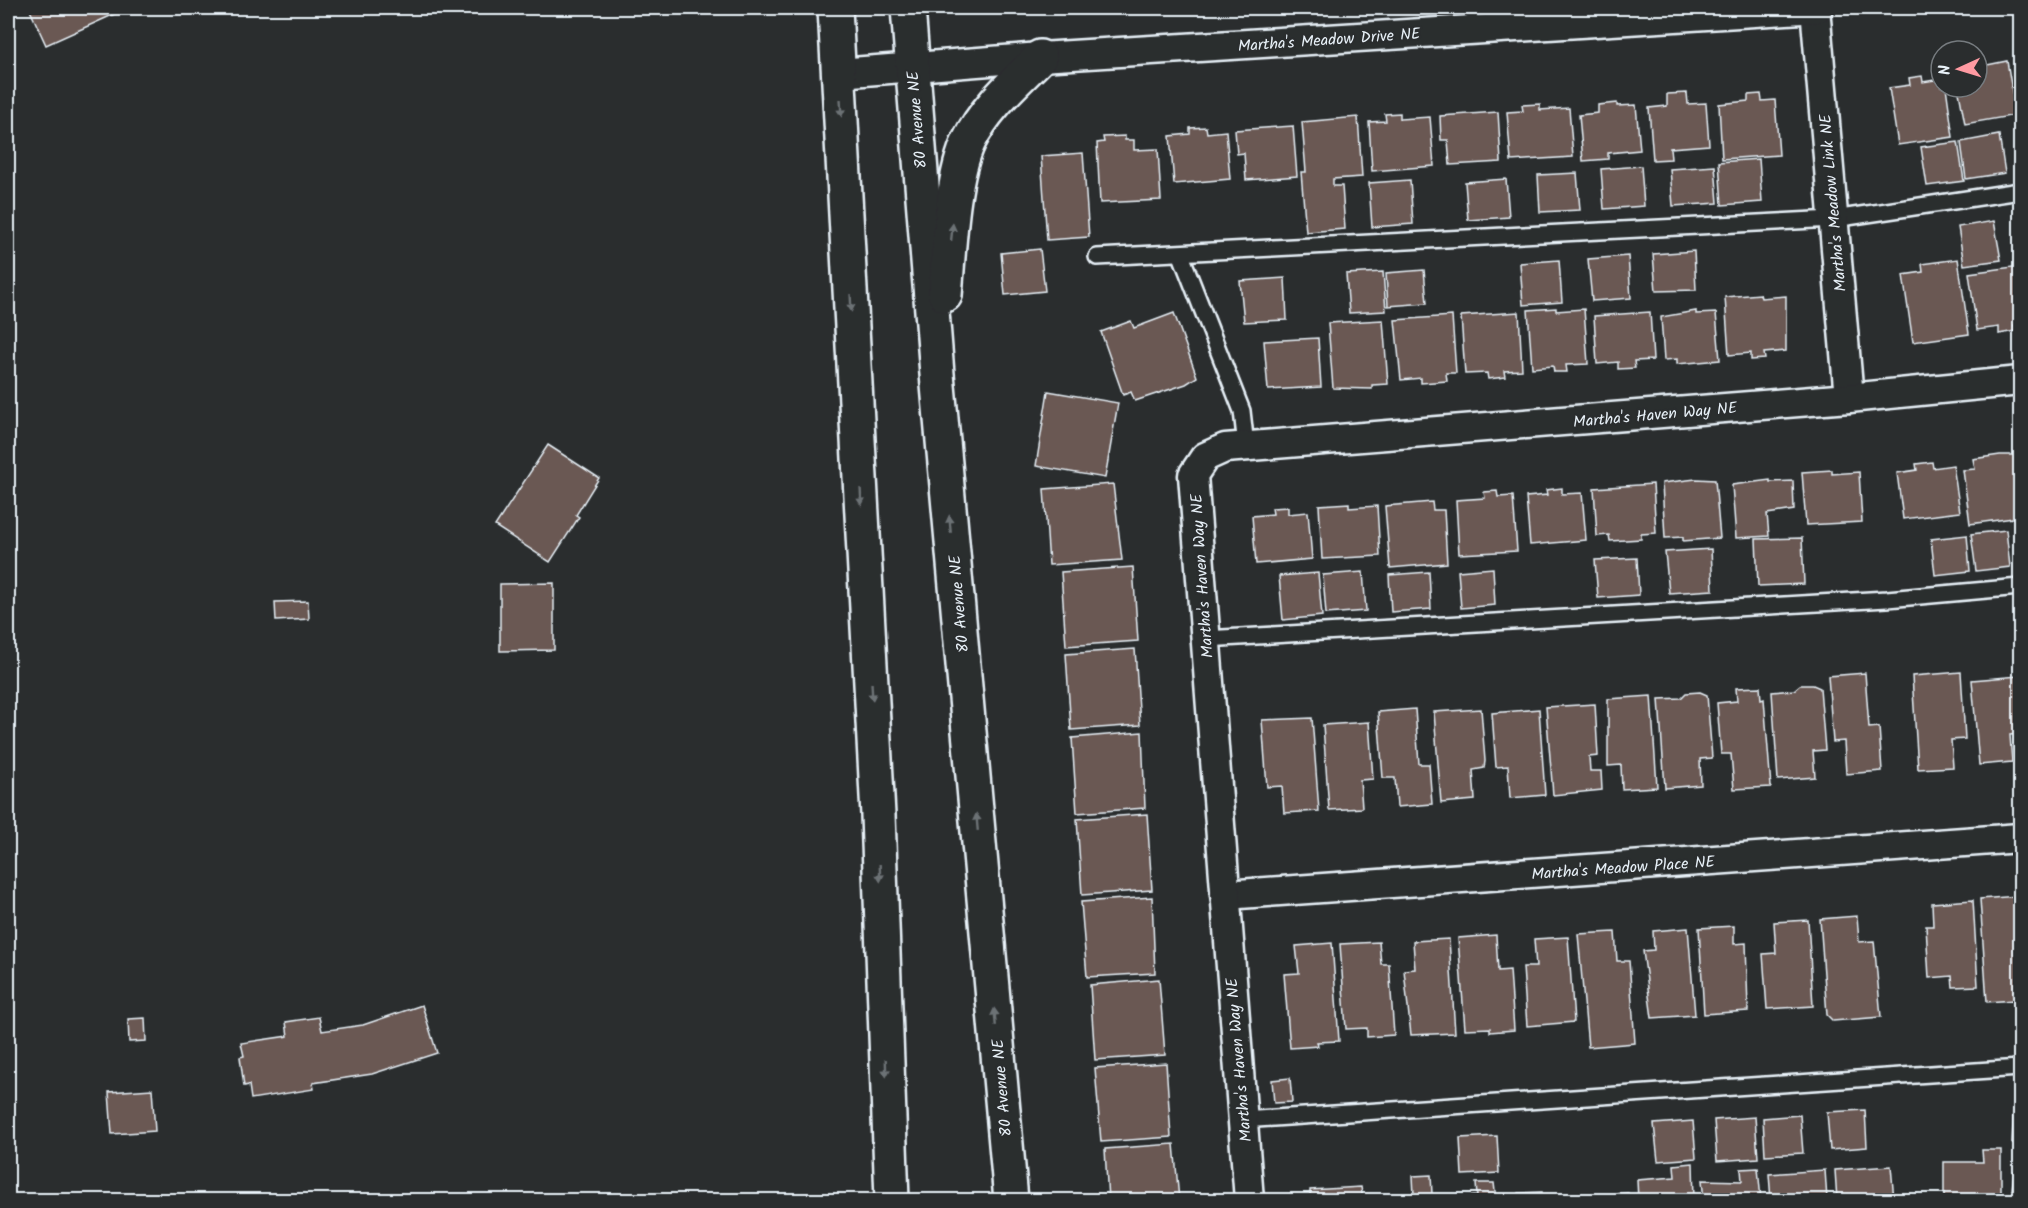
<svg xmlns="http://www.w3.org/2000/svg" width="2028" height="1208" viewBox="0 0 2028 1208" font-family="Kalam,sans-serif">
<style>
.building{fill:#6a5853;stroke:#e8f1f8;stroke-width:1.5}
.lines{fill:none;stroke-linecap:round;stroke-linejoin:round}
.lane-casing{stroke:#e8f1f8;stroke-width:20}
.street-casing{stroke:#e8f1f8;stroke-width:33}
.secondary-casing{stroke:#e8f1f8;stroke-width:38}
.lane{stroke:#2a2d2e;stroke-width:15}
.street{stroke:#2a2d2e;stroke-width:28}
.secondary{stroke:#2a2d2e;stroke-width:33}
.oneway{fill:#6c7275}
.labels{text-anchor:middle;stroke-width:4.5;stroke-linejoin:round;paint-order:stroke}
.street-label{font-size:16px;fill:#e8f1f8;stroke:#2a2d2e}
</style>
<rect width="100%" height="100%" fill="#2a2d2e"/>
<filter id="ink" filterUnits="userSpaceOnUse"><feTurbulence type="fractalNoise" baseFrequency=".0167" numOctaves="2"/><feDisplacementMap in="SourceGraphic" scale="12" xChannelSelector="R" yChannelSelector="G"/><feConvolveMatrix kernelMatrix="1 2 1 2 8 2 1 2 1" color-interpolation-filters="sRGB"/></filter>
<g filter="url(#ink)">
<g class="building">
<polygon points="29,8 128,8 46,45"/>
<polygon points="2007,61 2016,115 1965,124 1958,87 1977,87 1977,67"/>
<polygon points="1922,76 1923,82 1941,79 1941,87 1946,87 1953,137 1898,145 1889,88 1910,85 1909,78"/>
<polygon points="1687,93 1688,104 1706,103 1709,145 1670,148 1671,159 1653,160 1649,108 1667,106 1667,94"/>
<polygon points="1761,94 1762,101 1775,100 1779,155 1722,159 1719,104 1748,101 1748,95"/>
<polygon points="1617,103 1617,106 1636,105 1640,150 1608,153 1608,159 1583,161 1579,115 1598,113 1598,105"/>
<polygon points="1540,104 1540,110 1569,108 1573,157 1511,161 1507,112 1523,111 1522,105"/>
<polygon points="1498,112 1501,162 1450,165 1448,140 1441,140 1440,116"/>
<polygon points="1400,113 1400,119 1430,117 1434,166 1372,171 1369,122 1386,121 1385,114"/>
<polygon points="1358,117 1362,177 1333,179 1333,186 1342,186 1345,229 1306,232 1301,172 1306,172 1302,122"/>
<polygon points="1293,126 1297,176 1246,180 1244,153 1237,154 1235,130"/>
<polygon points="1206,127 1207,133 1226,131 1230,179 1174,184 1170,136 1190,134 1190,128"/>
<polygon points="1999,135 2005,173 1966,179 1961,142"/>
<polygon points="1125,136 1125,140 1134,140 1134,150 1158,149 1161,200 1100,203 1097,143 1104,142 1103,137"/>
<polygon points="1958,142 1964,181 1927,186 1921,147"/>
<polygon points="1083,153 1089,237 1047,240 1041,156"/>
<polygon points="1759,159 1762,202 1722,205 1719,162"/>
<polygon points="1641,166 1644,206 1604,209 1601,169"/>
<polygon points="1715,166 1718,203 1673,206 1670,169"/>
<polygon points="1577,173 1580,210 1540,212 1538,175"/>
<polygon points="1506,179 1509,217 1468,220 1465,182"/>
<polygon points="1410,180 1413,224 1372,227 1369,183"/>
<polygon points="1994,221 2001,260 1964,265 1958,227"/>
<polygon points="1040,249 1045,291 1005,295 1001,253"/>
<polygon points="1694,251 1696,290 1656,291 1653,254"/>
<polygon points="1628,256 1631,298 1592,301 1588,259"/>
<polygon points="1958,259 1969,334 1913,342 1903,275 1923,272 1922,264"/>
<polygon points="1559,260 1562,302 1523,305 1520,263"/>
<polygon points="2020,266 2020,324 2014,325 2015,331 1999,334 1999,327 1977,330 1969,273"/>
<polygon points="1424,270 1427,303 1388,306 1386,273"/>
<polygon points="1383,272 1386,311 1349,313 1346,274"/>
<polygon points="1285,278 1287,320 1244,322 1240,281"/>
<polygon points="1760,294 1761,298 1786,296 1786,351 1764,353 1765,359 1751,360 1751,353 1729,355 1725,297"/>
<polygon points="1556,308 1556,311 1584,309 1588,364 1566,365 1567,372 1554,372 1553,366 1532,368 1528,310"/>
<polygon points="1696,311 1696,314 1716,313 1720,360 1677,364 1677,359 1664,360 1661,317"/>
<polygon points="1519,312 1522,370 1504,371 1505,377 1488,379 1487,373 1465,374 1461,316"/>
<polygon points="1650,312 1653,360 1634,361 1635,368 1618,369 1618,362 1597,364 1594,316"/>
<polygon points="1174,313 1197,377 1186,384 1135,401 1131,392 1123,395 1101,332 1131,321 1134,328"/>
<polygon points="1452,316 1456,373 1446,373 1447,381 1421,383 1421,378 1401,380 1395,320"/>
<polygon points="1383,320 1388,384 1372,385 1372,389 1333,388 1328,323"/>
<polygon points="1318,338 1321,387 1268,390 1264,341"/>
<polygon points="1048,391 1118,403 1105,478 1036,466"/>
<polygon points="548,445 599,478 576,515 579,517 550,562 495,526"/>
<polygon points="2000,455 2020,455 2020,517 1970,524 1963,470 1975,469 1973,459"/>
<polygon points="1932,462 1933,468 1953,465 1960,512 1903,519 1897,473 1917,470 1916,464"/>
<polygon points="1832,470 1832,474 1859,472 1862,522 1806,525 1802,472"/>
<polygon points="1696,479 1715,480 1720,538 1683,541 1683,537 1665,538 1662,483"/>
<polygon points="1770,480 1770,482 1793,481 1794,510 1767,514 1769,536 1736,538 1732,485"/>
<polygon points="1113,484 1122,560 1049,565 1044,489"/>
<polygon points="1653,484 1656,533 1641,534 1641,539 1610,541 1609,535 1597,536 1594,488"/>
<polygon points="1562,488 1562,494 1582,493 1586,540 1530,545 1526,497 1547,495 1546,490"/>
<polygon points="1497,491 1498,497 1513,496 1517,551 1459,554 1456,500 1485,498 1484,492"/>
<polygon points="1432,502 1433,510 1444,510 1447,563 1390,568 1385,506"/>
<polygon points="1349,503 1349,508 1377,506 1380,556 1322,559 1319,505"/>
<polygon points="1288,507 1288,514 1308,512 1312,559 1256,564 1252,516 1273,514 1272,508"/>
<polygon points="2006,530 2010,567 1976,571 1971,534"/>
<polygon points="1967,535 1970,571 1935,575 1931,539"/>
<polygon points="1802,538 1804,584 1758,586 1756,539"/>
<polygon points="1711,549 1713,590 1669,593 1665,552"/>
<polygon points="1637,558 1639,595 1598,598 1595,560"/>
<polygon points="1133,567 1138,641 1066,646 1061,572"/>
<polygon points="1493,568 1495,605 1461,608 1458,571"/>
<polygon points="1363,572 1366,611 1326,614 1323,575"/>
<polygon points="1429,572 1431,609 1391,612 1389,575"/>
<polygon points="1318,573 1322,616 1283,620 1279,576"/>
<polygon points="554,583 554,650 500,651 500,584"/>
<polygon points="308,601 309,619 276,621 275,602"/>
<polygon points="1135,649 1140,725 1071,730 1066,654"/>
<polygon points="1961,672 1965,739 1951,740 1953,767 1918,769 1912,676"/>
<polygon points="1865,673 1869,728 1879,727 1882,771 1846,774 1844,741 1833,742 1828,676"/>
<polygon points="2019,676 2020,734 2010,735 2012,762 1979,765 1972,680"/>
<polygon points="1800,685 1813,685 1820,688 1825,750 1813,751 1815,777 1778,780 1772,692 1794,690"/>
<polygon points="1760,687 1761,700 1764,699 1771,787 1734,789 1731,754 1721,754 1717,703 1737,701 1736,688"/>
<polygon points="1700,692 1707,695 1712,758 1700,759 1701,785 1665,788 1659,699 1681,698 1686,693"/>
<polygon points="1651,696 1657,787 1622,789 1621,765 1608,766 1608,699"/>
<polygon points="1595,704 1598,756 1589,757 1590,771 1601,771 1602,790 1553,795 1546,707"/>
<polygon points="1415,709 1419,764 1429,764 1432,804 1397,807 1395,778 1383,778 1378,712"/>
<polygon points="1481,709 1485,761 1484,768 1473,770 1475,800 1441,803 1434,712"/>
<polygon points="1539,709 1545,795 1510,798 1508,766 1496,767 1492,713"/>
<polygon points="1312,718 1319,811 1284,813 1282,786 1267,787 1262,720"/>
<polygon points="1369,722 1373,779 1360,780 1362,808 1329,810 1323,725"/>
<polygon points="1142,732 1145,808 1077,813 1072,738"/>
<polygon points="1147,814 1152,890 1082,895 1077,819"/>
<polygon points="2018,896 2020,990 2014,990 2014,1000 1987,1002 1980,899"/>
<polygon points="1152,897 1155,973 1087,977 1081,902"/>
<polygon points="1973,900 1978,986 1953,987 1952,976 1929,978 1926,926 1933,926 1932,903"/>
<polygon points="1857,916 1859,942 1874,941 1881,1017 1833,1021 1827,1015 1820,919"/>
<polygon points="1808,920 1813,1006 1767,1009 1763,954 1776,953 1774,922"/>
<polygon points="1734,926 1734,944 1746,943 1748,1011 1704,1014 1699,928"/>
<polygon points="1688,928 1695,1015 1652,1018 1643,951 1654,950 1653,931"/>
<polygon points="1615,932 1617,961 1629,961 1635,1043 1588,1047 1578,934"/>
<polygon points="1496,935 1498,971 1510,970 1514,1030 1490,1032 1490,1028 1465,1029 1458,938"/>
<polygon points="1568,937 1574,1022 1527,1026 1523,967 1536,967 1534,939"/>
<polygon points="1449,939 1455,1033 1411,1035 1404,970 1415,969 1413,941"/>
<polygon points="1379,942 1381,964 1389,964 1394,1035 1367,1037 1367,1028 1346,1029 1340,944"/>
<polygon points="1332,943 1339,1041 1317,1042 1318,1046 1290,1048 1284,974 1299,973 1296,946"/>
<polygon points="1159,979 1165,1055 1095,1060 1090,985"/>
<polygon points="422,1005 437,1053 372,1074 313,1083 314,1089 251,1099 249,1085 244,1086 240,1057 244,1056 241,1043 288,1036 286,1022 319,1017 322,1031 363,1025"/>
<polygon points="145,1018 146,1041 129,1042 128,1019"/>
<polygon points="1166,1063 1171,1137 1101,1142 1095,1068"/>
<polygon points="1290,1078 1292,1102 1274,1103 1272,1080"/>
<polygon points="152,1089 155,1131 112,1134 109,1092"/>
<polygon points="2014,1103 2020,1104 2020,1144 2012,1143"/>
<polygon points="1865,1110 1867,1147 1830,1150 1827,1112"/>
<polygon points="1800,1115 1803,1153 1765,1155 1763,1118"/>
<polygon points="1755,1117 1758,1158 1717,1161 1714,1120"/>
<polygon points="1693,1121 1696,1158 1658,1161 1654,1124"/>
<polygon points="1497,1136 1499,1173 1462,1175 1460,1138"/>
<polygon points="1174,1144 1179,1200 1108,1200 1105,1149"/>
<polygon points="1982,1150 2001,1150 2001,1200 1944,1200 1944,1162 1983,1162"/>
<polygon points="1693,1163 1694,1200 1638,1200 1637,1180 1675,1177 1674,1165"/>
<polygon points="1891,1166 1894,1200 1837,1200 1835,1170"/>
<polygon points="1758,1168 1761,1200 1704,1200 1702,1180 1742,1181 1741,1169"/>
<polygon points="1825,1170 1827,1200 1771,1200 1769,1174"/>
<polygon points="2014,1171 2020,1172 2020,1200 2011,1200"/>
<polygon points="1431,1175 1432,1194 1414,1195 1413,1176"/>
<polygon points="1476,1183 1494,1183 1496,1200 1439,1200 1439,1198 1477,1196"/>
<polygon points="1361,1187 1363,1200 1310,1200 1310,1190"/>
<polygon points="1542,1192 1542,1196 1561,1194 1562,1200 1505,1200 1505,1197 1519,1197 1519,1193"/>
<polygon points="1628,1193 1628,1200 1572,1200 1585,1196"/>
</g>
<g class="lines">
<defs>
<g id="lane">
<polyline points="1181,255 1242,411 1246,446"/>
<polyline points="1097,257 1834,219 2020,191"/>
<polyline points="1205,639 1887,599 2020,587"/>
<polyline points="1243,1120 2020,1068"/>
</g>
<g id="street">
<polyline points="1815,8 1849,398"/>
<polyline points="839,73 1040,57 1818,8"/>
<polyline points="1225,895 2020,838"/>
<polyline points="1249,1200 1193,475 1205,457 1225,448 1849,398 2020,381"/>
</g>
<g id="secondary">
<polyline points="835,8 878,815 892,1200"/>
<polyline points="908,8 937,374 1011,1200"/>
<path d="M945 295C949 252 951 178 969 141 985 108 1014 83 1040 57"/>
</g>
</defs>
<use href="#lane" class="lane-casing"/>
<use href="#street" class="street-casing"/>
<use href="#secondary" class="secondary-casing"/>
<use href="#lane" class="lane"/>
<use href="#street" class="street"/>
<use href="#secondary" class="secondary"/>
</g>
<defs><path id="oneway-solid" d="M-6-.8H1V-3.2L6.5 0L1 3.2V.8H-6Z" transform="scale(1.5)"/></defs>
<g class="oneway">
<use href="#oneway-solid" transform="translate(841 108) rotate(87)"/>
<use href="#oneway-solid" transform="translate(952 232) rotate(-84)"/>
<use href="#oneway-solid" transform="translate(851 303) rotate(87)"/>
<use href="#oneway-solid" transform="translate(861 497) rotate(87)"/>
<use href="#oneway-solid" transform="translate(950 524) rotate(-95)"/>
<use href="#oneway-solid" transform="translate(872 692) rotate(87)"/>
<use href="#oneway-solid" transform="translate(977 822) rotate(-95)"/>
<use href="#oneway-solid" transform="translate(880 873) rotate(88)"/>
<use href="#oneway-solid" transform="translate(995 1017) rotate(-95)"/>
<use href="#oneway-solid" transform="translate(886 1068) rotate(88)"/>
</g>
</g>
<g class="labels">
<g class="street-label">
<text transform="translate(1329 39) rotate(-4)" y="6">Martha's Meadow Drive NE</text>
<text transform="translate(916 120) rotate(-95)" y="6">80 Avenue NE</text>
<text transform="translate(1832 203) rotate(-95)" y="6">Martha's Meadow Link NE</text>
<text transform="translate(1655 414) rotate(-5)" y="6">Martha's Haven Way NE</text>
<text transform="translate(1201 576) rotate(-94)" y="6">Martha's Haven Way NE</text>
<text transform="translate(958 604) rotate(-95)" y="6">80 Avenue NE</text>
<text transform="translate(1623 867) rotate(-4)" y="6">Martha's Meadow Place NE</text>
<text transform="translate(1238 1060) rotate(-95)" y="6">Martha's Haven Way NE</text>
<text transform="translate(1001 1088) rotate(-95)" y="6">80 Avenue NE</text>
</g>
</g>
<rect width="2028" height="1208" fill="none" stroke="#2a2d2e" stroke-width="30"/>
<rect x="15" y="15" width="1998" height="1178" fill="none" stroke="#e8f1f8" stroke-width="2" filter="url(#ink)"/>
<g transform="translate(1959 69) rotate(266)"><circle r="28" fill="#2a2d2e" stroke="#767b7f" stroke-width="1.5"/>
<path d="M0-4.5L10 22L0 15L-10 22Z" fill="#ff9aa2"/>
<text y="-9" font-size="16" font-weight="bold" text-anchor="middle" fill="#e8f1f8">N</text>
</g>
</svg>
